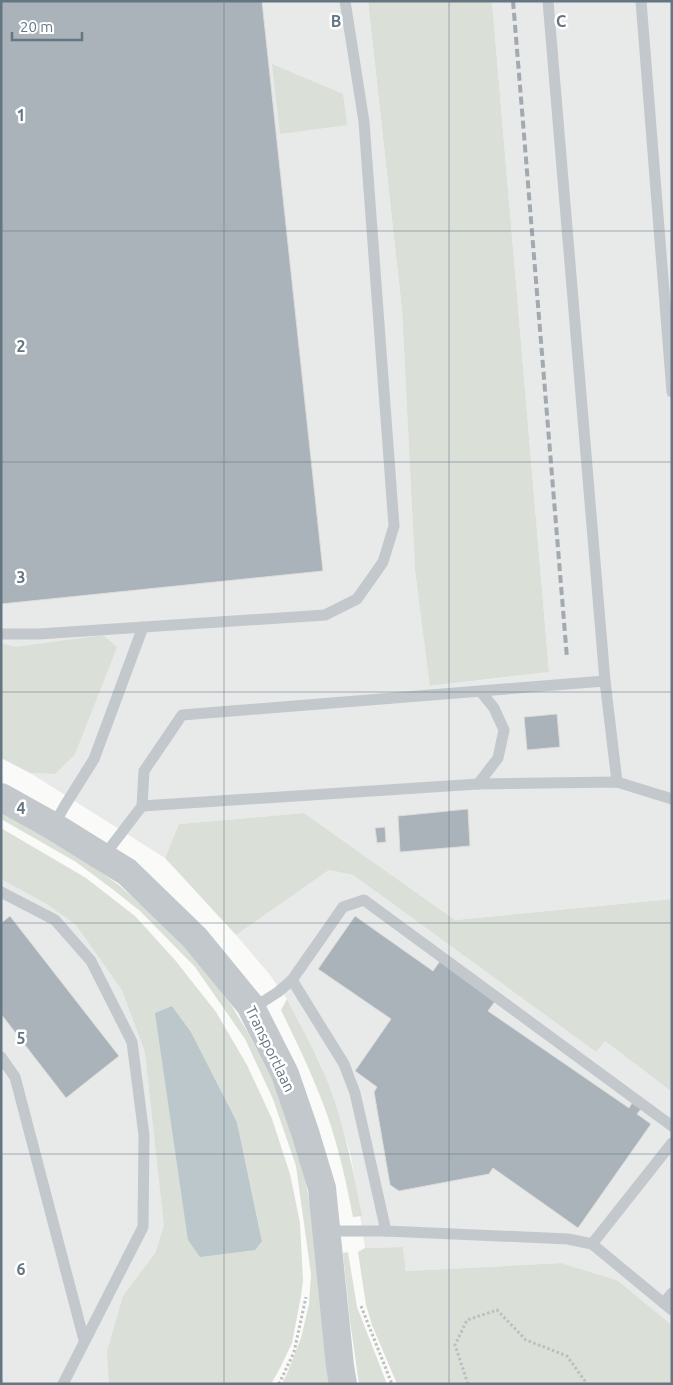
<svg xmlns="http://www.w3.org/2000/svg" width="673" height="1385" viewBox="0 0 673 1385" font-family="Ubuntu,sans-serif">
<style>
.built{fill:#e8e9e9}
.green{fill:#dadfd7;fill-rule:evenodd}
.water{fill:#bbc7cb}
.building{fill:#aab3b9;stroke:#dcdcda}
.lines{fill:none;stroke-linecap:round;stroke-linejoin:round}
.path{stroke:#bbbfc2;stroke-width:3;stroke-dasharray:2.5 2.5;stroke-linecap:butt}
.service{stroke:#c3c8cc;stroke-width:11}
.tertiary{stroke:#c3c8cc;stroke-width:28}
.rail{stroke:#a2aab0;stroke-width:4;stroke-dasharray:8 4;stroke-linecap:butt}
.grid{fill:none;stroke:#657683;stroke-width:1;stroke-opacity:0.55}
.labels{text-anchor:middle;stroke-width:5;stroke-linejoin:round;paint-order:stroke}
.street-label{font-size:15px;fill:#657683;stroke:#fff}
.grid-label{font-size:16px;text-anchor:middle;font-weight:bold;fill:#657683;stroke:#fff;stroke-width:5;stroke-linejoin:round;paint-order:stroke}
</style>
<rect width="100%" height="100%" fill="#fafaf8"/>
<g class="built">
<polygon points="1,1 368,1 402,310 415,570 431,686 549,672 492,1 672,1 672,899 455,920 304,813 179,824 165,858 30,773 55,774 103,635 15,648 1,643"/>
<polygon points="1,853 159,957 188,1240 109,1384 1,1384"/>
<polygon points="329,870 353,875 596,1052 605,1041 672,1092 672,1325 617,1280 561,1263 406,1271 403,1247 365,1248 351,1156 335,1105 321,1065 287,999 270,975 236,935"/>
</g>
<g class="green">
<polygon points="368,1 492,1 549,672 430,686 415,570 402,310"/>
<polygon points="272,64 343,94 347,125 280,134"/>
<polygon points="103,635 117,647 75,754 55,774 30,773 1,758 1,643 15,647"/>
<polygon points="1,811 20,821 94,867 120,886 163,924 195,957 230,1003 247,1031 273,1081 302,1164 311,1209 331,1384 281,1384 286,1376 301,1338 309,1304 311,1274 296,1166 273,1099 245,1039 195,967 140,911 115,891 76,862 1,819"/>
<polygon points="304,813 455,920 672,899 672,1092 605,1041 596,1052 353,875 329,870 236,935 165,858 179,824"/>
<path d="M1 828 86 878 135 916 175 960 216 1012 247 1065 272 1119 290 1174 300 1223 303 1281 301 1296 292 1343 280 1368 271 1384H109L107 1352 123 1296 156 1252 164 1225 145 1052 122 990 76 925 47 904 1 879ZM172 1006 191 1032 237 1122 262 1240 155 1013Z"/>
<path d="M287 999C298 1021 310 1042 320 1064 342 1112 352 1165 362 1216L353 1217C347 1186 340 1154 330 1123 317 1084 299 1047 281 1010Z"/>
<polygon points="403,1247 406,1271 561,1263 617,1280 672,1325 672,1384 397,1384 372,1325 366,1305 358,1252 365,1248"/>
<polygon points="348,1252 357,1307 387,1384 359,1384 350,1321 343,1253"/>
</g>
<polygon class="water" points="172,1006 191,1032 237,1122 262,1241 255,1250 200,1257 188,1240 155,1013"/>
<g class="building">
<polygon points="1,1 262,1 323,571 1,604"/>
<polygon points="557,714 560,747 527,750 524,717"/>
<polygon points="468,809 470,846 400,852 398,816"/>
<polygon points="385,827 386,842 377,843 375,828"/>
<polygon points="10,916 119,1056 66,1098 1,1014 1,923"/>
<polygon points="355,916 433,971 440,961 496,1000 488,1011 629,1108 632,1103 641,1109 637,1114 651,1124 578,1228 493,1168 489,1174 399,1191 390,1185 374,1092 377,1087 355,1071 391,1019 318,969"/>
</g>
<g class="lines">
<g class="path">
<polyline points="361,1306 392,1384"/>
<polyline points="279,1384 294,1352 306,1297"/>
<polyline points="468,1384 455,1345 467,1320 497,1310 526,1340 567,1356 587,1384"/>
</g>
<g class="service">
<polyline points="641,1 672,392"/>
<polyline points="1,634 39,634 325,615 357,599 383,562 394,526 364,122 345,1"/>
<polyline points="605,681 617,782"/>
<polyline points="478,784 498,758 504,730 494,708 481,692"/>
<polyline points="142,806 478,784 617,782 672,799"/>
<polyline points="53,826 64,807 94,759 143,627"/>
<polyline points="103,857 142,806 144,771 182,715 605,681 548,1"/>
<polyline points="1,892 55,920 91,961 132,1042 144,1135 143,1227 63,1384"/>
<polyline points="292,980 344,1064 355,1093 386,1231"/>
<polyline points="252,1009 278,992 292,980 343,907 364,900 672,1126"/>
<polyline points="1,1057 15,1077 84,1340"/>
<polyline points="326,1231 386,1231 568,1239 592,1244 672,1143"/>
<polyline points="592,1244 672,1310"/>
<polyline points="664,1303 672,1293"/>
</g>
<polyline class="tertiary" points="1,797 53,826 127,872 195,938 250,1005 285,1074 305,1132 322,1188 340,1366 343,1384"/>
<polyline class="rail" points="513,1 567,658"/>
</g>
<path class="grid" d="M224 1V1384M449 1V1384M1 231H672M1 462H672M1 692H672M1 923H672M1 1154H672"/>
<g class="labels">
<g class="street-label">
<text transform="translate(270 1049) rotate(64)" y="5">Transportlaan</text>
</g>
</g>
<g class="grid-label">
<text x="336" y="27">B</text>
<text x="561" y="27">C</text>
<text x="21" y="121">1</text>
<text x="21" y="352">2</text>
<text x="21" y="583">3</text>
<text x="21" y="814">4</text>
<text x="21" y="1044">5</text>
<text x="21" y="1275">6</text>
</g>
<rect width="673" height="1385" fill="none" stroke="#657683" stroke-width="5"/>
<path d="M12 32v8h70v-8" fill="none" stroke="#657683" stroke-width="2.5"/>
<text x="20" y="32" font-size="15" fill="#657683" stroke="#ffffff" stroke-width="4" paint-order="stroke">20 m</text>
</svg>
